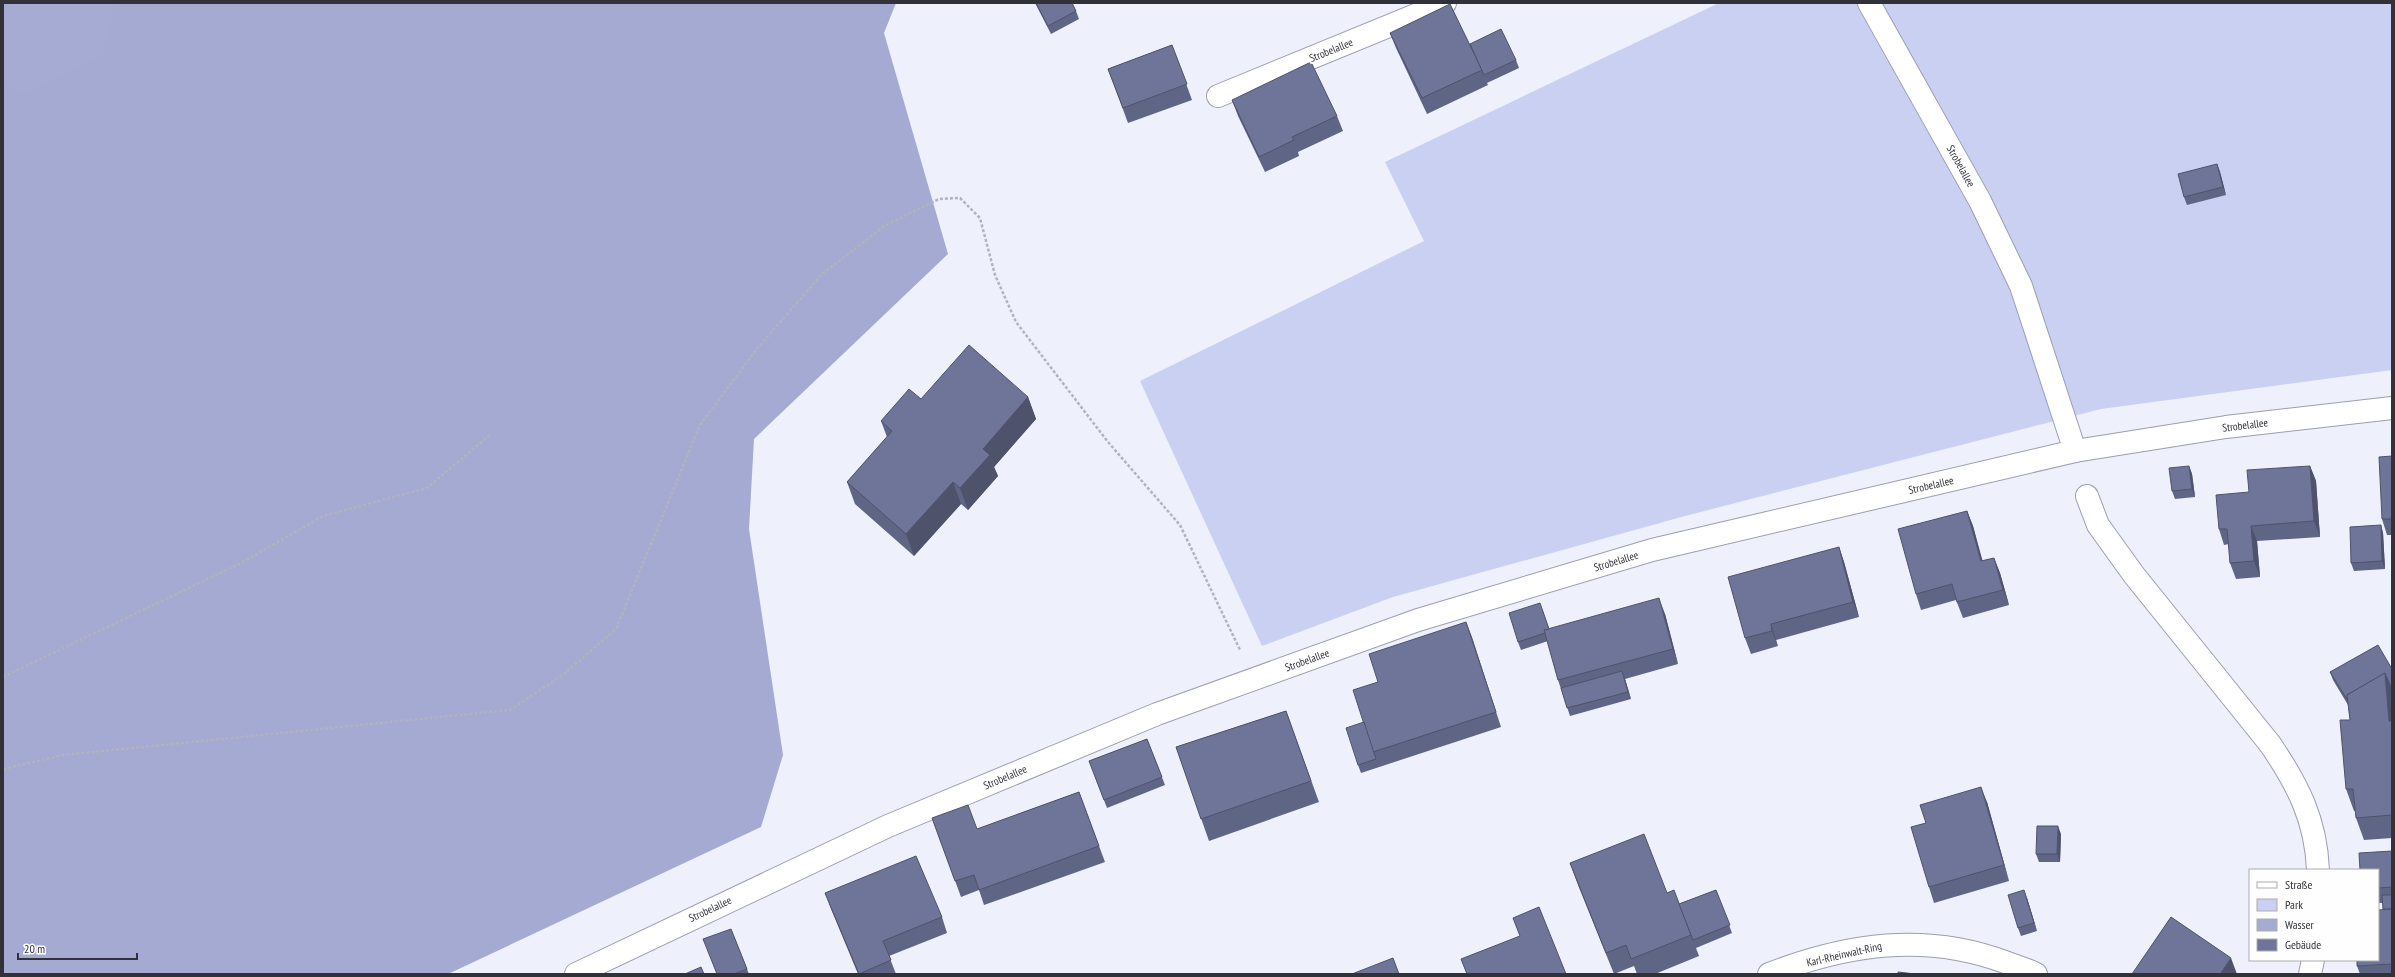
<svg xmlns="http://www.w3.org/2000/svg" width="2395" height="977" viewBox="0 0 2395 977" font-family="'PT Sans Narrow',sans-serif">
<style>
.green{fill:#cad0f2}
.forest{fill:#a4aad1}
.water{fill:#a5abd3}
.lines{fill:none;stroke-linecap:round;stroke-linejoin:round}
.service-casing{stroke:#9b9eaf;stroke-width:24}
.minor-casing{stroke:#9b9eaf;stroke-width:24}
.path{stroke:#b1b3be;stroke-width:2.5;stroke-dasharray:3 2;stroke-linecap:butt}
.service{stroke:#fff;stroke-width:22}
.minor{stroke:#fff;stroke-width:22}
.wall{fill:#5f6584}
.shaded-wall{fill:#4e526b}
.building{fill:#6f7599;stroke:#4e526b}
.labels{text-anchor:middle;stroke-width:4;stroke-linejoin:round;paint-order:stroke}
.street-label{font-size:11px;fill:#303139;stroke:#fefefe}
</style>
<rect width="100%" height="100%" fill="#eef0fc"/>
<polygon class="green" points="1719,3 2392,3 2392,370 2101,409 1685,516 1393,597 1262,646 1140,381 1424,241 1385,162"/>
<polygon class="forest" points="3,3 896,3 884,33 948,254 754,439 749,529 783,755 761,827 448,974 3,974"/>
<polygon class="water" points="3,3 115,3 103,55 22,96 3,79"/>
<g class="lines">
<defs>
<polyline id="service" points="2087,496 2098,525 2134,575 2270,744"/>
<g id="minor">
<polyline points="1869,3 1980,201 2021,286 2075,451"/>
<polyline points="1218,96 1445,3"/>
<path d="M2270 744C2298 785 2316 820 2318 870"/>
<polyline points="576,974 888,826 1157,714 1418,620 1652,550 2075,451 2226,427 2392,408"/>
<path d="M1769 974C1847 944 1925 932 2005 962 2015 966 2027 969 2036 974"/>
<polyline points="2310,974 2313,960"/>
</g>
</defs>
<use href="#service" class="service-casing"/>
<use href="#minor" class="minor-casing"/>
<g class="path">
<polyline points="3,677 245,561 323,516 427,488 491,434"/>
<polyline points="3,769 63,755 510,710 564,674 616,629 700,425 756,350 822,274 886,225 939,199 960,198 980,218 995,275 1016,322 1108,442 1180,525 1240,650"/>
</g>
<use href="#service" class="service"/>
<use href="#minor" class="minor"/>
</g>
<g class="wall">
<polygon points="1035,3 1072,3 1076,11 1079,19 1051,34"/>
<polygon points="1390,33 1470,44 1516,60 1519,68 1487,83 1488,85 1427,114 1396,48"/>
<polygon points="1172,45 1192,100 1128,123 1108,69"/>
<polygon points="1232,100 1337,116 1343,131 1298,152 1299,156 1265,172 1238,116"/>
<polygon points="2217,164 2220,172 2226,195 2187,205 2184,197"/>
<polygon points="1028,397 1036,419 994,467 998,476 968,510 961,504 914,556 855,504 847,482 887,437 881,421 921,399"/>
<polygon points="2392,456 2392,535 2387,535 2382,519"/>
<polygon points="2189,466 2192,474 2195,497 2175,499 2172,491"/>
<polygon points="2310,466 2316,481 2320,537 2257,541 2260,577 2236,579 2230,563 2229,544 2224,545 2219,529 2249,492"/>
<polygon points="1967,511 1973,526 1982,561 1994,558 2000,573 2009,605 1963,618 1956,600 1921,610 1916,594"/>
<polygon points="2381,525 2383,533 2385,569 2354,571 2351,563"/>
<polygon points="1839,547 1844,562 1859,617 1776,640 1778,646 1751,654 1745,638"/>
<polygon points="1543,611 1549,629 1665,614 1678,664 1625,679 1631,699 1570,716 1558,680 1548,641 1521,650 1518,642"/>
<polygon points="1466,622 1501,727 1361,773 1358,765 1364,722 1378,682"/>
<polygon points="2392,669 2392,838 2364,840 2356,818 2356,811 2354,811 2346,789 2350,720 2348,705 2333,680 2330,672"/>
<polygon points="1286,711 1319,802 1209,841 1176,747"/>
<polygon points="1147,739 1165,785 1107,808 1089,761"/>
<polygon points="1079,792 1105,862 984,905 979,890 961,897 932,818 977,829"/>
<polygon points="1987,802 2009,881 1934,903 1929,887 1926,823"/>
<polygon points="2061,834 2060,862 2039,862 2036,854"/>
<polygon points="2392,851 2392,974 2360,974 2357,966 2383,909 2383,903 2378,903 2378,870"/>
<polygon points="1570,863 1667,893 1679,904 1716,890 1732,933 1696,948 1699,956 1655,974 1637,974 1634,966 1614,974 1578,885"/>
<polygon points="825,893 942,917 947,933 889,956 896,974 858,974 831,909"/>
<polygon points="2027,898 2037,931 2021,936 2018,928"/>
<polygon points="731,929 749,974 717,974"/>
</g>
<g class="shaded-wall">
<polygon points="2217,164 2220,172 2226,195 2223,187"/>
<polygon points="1028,397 1036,419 994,467 998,476 968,510 960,488 983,449"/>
<polygon points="2189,466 2192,474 2195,497 2192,489"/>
<polygon points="2310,466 2316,481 2320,537 2314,521"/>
<polygon points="953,482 961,504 914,556 906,534"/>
<polygon points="1967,511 1973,526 1987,577 1981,561"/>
<polygon points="2381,525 2383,533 2385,569 2382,561"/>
<polygon points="2251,526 2257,541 2260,577 2254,561"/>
<polygon points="1839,547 1844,562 1859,617 1853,602"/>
<polygon points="1994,558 2000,573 2009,605 2003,590"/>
<polygon points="1659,598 1665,614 1678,664 1673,649"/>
<polygon points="1466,622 1472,637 1501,727"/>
<polygon points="1771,624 1776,640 1778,646 1772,631"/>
<polygon points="1622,671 1625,679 1631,699 1628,692"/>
<polygon points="2385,673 2392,691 2392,729 2389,721"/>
<polygon points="1981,787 1987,802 2009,881 2004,865"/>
<polygon points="2058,826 2061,834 2060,862 2057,854"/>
<polygon points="2024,890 2027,898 2037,931 2034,923"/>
<polygon points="2231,958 2237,974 2220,974"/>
</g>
<g class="building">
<polygon points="1036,3 1072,3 1076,11 1048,26"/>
<polygon points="1450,4 1482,70 1422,98 1390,33"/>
<polygon points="1501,29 1516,60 1484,75 1470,44"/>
<polygon points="1172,45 1187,84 1123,108 1108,69"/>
<polygon points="1311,62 1337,116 1292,137 1294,140 1259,157 1232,100"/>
<polygon points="2217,164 2223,187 2184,197 2178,174"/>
<polygon points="969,345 1028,397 983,449 990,455 960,488 953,482 906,534 847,482 892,431 881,421 909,389 921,399"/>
<polygon points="2392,456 2392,519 2382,519 2379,457"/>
<polygon points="2189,466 2192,489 2172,491 2169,468"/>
<polygon points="2310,466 2314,521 2251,526 2254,561 2230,563 2227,529 2219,529 2216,495 2249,492 2247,470"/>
<polygon points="1967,511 1981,561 1994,558 2003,590 1957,602 1952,584 1916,594 1898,529"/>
<polygon points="2381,525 2382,561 2351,563 2350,527"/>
<polygon points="1839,547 1853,602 1771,624 1772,631 1745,638 1728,577"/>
<polygon points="1659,598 1673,649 1558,680 1544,630"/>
<polygon points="1540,603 1549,629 1544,630 1545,633 1518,642 1509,613"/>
<polygon points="1466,622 1496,712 1373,752 1353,690 1378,682 1369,654"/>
<polygon points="2378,645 2392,669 2392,686 2391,687 2385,673 2347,695 2348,701 2330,672"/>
<polygon points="1622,671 1628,692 1567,708 1561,688"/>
<polygon points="2385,673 2389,721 2392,721 2392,815 2356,818 2353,789 2346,789 2340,720 2350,720 2347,695"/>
<polygon points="1286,711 1311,781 1201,819 1176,747"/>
<polygon points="1364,722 1376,759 1358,765 1346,728"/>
<polygon points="1147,739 1162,777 1104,800 1089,761"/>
<polygon points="1981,787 2004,865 1929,887 1911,827 1926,823 1920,805"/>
<polygon points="1079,792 1099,846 979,890 974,875 955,881 932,818 968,805 977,829"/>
<polygon points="2037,826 2058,826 2057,854 2036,854"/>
<polygon points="1644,834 1667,893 1674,890 1691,935 1631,959 1626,945 1606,953 1570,863"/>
<polygon points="2392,851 2392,887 2378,888 2378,870 2360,870 2359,853"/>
<polygon points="916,856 942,917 883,941 891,960 859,974 825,893"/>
<polygon points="1716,890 1730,925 1693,940 1679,904"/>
<polygon points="2024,890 2034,923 2018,928 2008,895"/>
<polygon points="2382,895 2392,895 2392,909 2383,909"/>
<polygon points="1539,907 1566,974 1467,974 1461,959 1520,936 1513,918"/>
<polygon points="2392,909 2392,964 2357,966 2357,960 2378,960 2378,910"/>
<polygon points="2171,917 2231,958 2220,974 2132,974"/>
<polygon points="731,929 747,969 734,974 717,974 703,939"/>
<polygon points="1393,958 1399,974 1352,974"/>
<polygon points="701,967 704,974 685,974"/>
<polygon points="1898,972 1915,974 1898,974"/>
</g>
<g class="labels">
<g class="street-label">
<text transform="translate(1331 50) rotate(-22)" y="4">Strobelallee</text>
<text transform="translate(1961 166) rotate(61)" y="4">Strobelallee</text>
<text transform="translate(2245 425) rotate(-7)" y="4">Strobelallee</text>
<text transform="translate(1931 485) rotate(-13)" y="4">Strobelallee</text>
<text transform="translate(1616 561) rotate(-17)" y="4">Strobelallee</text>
<text transform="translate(1307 660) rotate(-20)" y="4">Strobelallee</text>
<text transform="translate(1005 777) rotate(-23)" y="4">Strobelallee</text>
<text transform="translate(710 909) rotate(-25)" y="4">Strobelallee</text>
<text transform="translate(1844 954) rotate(-13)" y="4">Karl-Rheinwalt-Ring</text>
</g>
</g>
<rect width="2395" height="977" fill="none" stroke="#303139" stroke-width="8"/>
<rect x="2249" y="869" width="130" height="92" fill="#fefefe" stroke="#acacaf"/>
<rect x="2257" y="882" width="20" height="6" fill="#ffffff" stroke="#acacaf"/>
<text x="2285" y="889" font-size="12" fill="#303139">Straße</text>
<rect x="2257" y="899" width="20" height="12" fill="#cad0f2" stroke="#acacaf"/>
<text x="2285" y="909" font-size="12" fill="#303139">Park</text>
<rect x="2257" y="919" width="20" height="12" fill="#a5abd3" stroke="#acacaf"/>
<text x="2285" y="929" font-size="12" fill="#303139">Wasser</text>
<rect x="2257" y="939" width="20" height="12" fill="#6f7599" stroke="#acacaf"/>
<text x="2285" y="949" font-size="12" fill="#303139">Gebäude</text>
<path d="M18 953v6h119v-6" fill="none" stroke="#303139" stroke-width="2"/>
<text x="24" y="953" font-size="12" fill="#303139" stroke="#fefefe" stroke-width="3" paint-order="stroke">20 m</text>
</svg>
